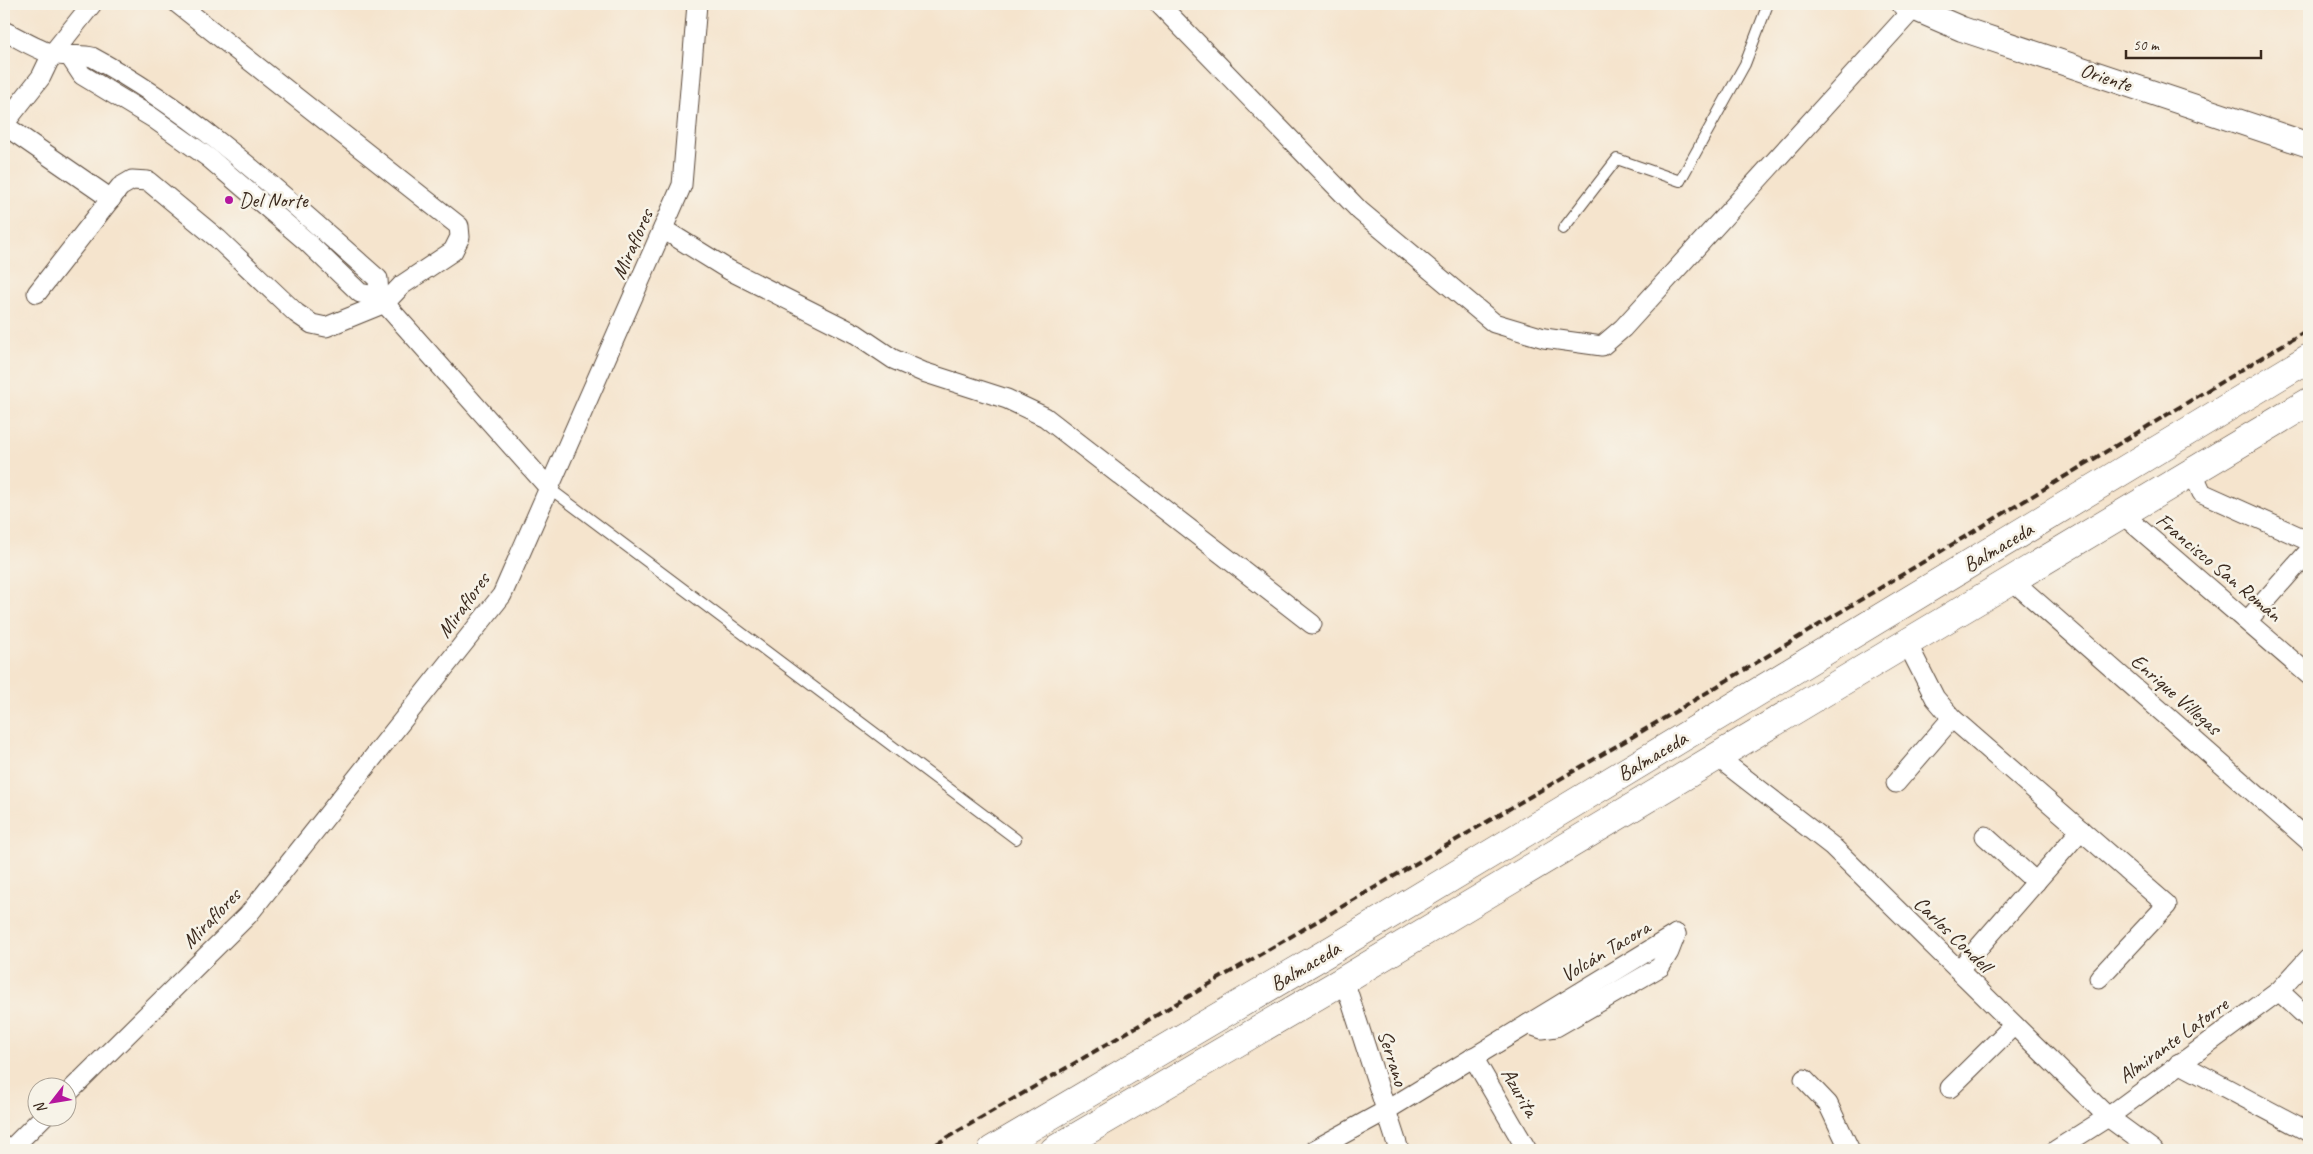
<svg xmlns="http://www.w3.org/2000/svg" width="2313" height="1154" viewBox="0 0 2313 1154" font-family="Caveat,sans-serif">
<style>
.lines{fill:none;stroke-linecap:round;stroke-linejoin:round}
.service-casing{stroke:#574638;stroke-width:12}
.minor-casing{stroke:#574638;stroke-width:21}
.tertiary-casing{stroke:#574638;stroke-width:26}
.primary-casing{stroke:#574638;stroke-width:29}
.service{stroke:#fff;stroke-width:10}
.minor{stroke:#fff;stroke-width:19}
.tertiary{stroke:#fff;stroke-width:24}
.primary{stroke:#fff;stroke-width:28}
.rail{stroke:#3b2a1e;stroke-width:4;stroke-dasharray:8 4;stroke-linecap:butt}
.poi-dot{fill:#b5179e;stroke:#f7f3e8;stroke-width:2}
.labels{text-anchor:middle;stroke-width:5;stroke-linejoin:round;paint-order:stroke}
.street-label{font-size:21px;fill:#3b2a1e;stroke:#f7f3e8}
.poi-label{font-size:21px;fill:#3b2a1e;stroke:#f7f3e8;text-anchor:start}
</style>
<rect width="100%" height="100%" fill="#f7f3e8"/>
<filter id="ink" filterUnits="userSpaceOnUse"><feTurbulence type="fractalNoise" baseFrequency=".02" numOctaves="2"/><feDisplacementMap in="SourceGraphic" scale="10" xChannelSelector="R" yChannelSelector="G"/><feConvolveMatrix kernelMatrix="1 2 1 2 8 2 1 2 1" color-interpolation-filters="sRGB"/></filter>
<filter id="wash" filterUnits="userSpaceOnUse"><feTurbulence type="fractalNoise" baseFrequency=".0096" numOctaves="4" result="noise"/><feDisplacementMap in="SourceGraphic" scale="20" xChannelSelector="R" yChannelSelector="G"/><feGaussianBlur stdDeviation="1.12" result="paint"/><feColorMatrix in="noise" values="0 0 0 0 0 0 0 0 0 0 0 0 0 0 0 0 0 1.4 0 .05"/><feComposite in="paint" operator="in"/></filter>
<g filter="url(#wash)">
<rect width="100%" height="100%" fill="#f5e4cd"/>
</g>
<g filter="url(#ink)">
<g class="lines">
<defs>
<g id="service">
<polyline points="1563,229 1617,159 1680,181 1745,64 1768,4"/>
<polyline points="549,488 1016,839"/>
</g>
<g id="minor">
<polyline points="1159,4 1360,211 1494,323 1544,338 1602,346 1623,328 1914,8"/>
<path d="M4 31C19 38 37 50 53 54 67 58 78 53 92 57 198 114 287 199 378 279L379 297"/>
<polyline points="70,57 82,75 153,118 209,158 306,241 360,293 379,297 549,488"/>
<polyline points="4,124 41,77 52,54 92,4"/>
<polyline points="4,125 111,199"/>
<polyline points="663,229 729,270 856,334 893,359 923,372 1007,399 1045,417 1312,624"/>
<polyline points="37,293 120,187 132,180 148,181 218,239 296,313 312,324 326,327 385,303 402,285 453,251 460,237 459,226 178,4"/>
<polyline points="2193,473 2202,493 2309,541"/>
<polyline points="2121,513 2309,675"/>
<polyline points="2013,581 2309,841"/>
<polyline points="2248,620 2309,551"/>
<polyline points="1907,643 1935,698 1952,718"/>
<polyline points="1716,756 1832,846 2108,1117 2153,1150"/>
<polyline points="1896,783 1952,718 2167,905 2099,978"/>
<polyline points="1985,836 2036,882"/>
<polyline points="1959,970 2081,830"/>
<polyline points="1344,980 1399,1150"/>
<polyline points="2279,991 2309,1019"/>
<polyline points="1528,1024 1542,1029 1556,1027 1660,967 1669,952 1676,934"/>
<polyline points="1473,1057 1527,1150"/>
<polyline points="2179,1063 2309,1132"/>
<polyline points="1804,1079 1828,1104 1850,1150"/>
<polyline points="1950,1088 2014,1025"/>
<polyline points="68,1093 248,915 502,595 682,185 697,4"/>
<polyline points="10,1150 44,1116"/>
<polyline points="1314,1150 1387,1110 1676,934"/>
<polyline points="2056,1150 2108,1117 2279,991 2309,958"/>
</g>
<polyline id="tertiary" points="1904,4 1962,29 2309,145"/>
<g id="primary">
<polyline points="992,1150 1335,948 2309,358"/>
<polyline points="1054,1150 1344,980 2309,402"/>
</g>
</defs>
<use href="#service" class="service-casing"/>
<use href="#minor" class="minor-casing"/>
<use href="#tertiary" class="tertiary-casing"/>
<use href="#primary" class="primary-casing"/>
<use href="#service" class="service"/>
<use href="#minor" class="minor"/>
<use href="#tertiary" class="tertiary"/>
<use href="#primary" class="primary"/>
<polyline class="rail" points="926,1150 1673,713 2309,329"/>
</g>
</g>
<circle class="poi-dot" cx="229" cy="200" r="5"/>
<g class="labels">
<g class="street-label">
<text transform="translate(2106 77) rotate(18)" y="7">Oriente</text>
<text transform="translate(632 244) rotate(-66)" y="7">Miraflores</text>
<text transform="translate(1998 547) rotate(-31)" y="7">Balmaceda</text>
<text transform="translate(2219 567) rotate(40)" y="7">Francisco San Román</text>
<text transform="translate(463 605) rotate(-54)" y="7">Miraflores</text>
<text transform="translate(2176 694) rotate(41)" y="7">Enrique Villegas</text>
<text transform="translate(1652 756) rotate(-31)" y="7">Balmaceda</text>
<text transform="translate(211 918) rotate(-46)" y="7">Miraflores</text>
<text transform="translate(1953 934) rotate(44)" y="7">Carlos Condell</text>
<text transform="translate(1605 951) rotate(-31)" y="7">Volcán Tacora</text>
<text transform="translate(1305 966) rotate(-31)" y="7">Balmaceda</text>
<text transform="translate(2173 1040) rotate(-36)" y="7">Almirante Latorre</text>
<text transform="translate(1393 1058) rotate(72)" y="7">Serrano</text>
<text transform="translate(1520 1092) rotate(60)" y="7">Azurita</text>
</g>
<g class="poi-label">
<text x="239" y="207">Del Norte</text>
</g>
</g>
<rect width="2313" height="1154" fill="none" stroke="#f7f3e8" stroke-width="20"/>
<g transform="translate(52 1102) rotate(239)"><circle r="24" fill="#f7f3e8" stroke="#aca397"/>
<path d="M0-4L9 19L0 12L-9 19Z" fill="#b5179e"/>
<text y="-8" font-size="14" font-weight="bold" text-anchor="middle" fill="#3b2a1e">N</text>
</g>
<path d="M2126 50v8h135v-8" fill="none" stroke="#3b2a1e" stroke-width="2.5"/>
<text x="2133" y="50" font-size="15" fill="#3b2a1e" stroke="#f7f3e8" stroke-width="4" paint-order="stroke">50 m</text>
</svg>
